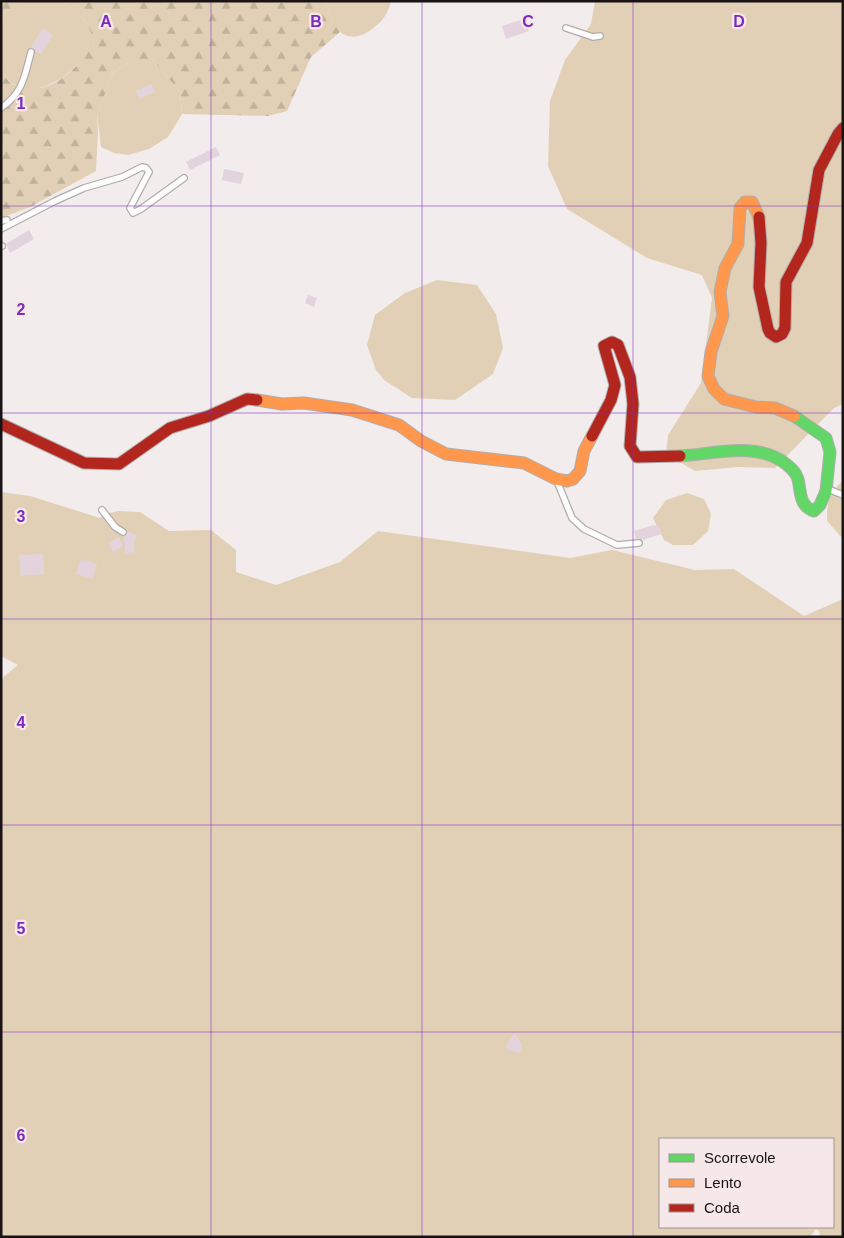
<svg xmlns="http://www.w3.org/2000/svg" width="844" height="1238" viewBox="0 0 844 1238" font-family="Arial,sans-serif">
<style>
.grass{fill:#e2d0b6;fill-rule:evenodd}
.forest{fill:url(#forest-firs)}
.building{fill:#e3d3dd}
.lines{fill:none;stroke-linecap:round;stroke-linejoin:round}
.lane-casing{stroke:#b2adad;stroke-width:8}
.fast-casing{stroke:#b2adad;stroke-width:13}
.slow-casing{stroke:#b2adad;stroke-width:13}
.jam-casing{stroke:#b2adad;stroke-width:13}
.lane{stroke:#fdfcfc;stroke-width:5.5}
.fast{stroke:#63d668;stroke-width:11}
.slow{stroke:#ff974d;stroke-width:11}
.jam{stroke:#b3261e;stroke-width:11}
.grid{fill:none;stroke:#7b2cbf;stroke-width:1;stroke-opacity:0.55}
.grid-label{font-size:16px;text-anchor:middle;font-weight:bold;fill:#7b2cbf;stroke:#f6e8e9;stroke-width:4.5;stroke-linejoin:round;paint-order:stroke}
</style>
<defs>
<pattern id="forest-firs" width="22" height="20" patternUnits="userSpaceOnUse" patternTransform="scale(1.25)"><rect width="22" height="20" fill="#e2d0b6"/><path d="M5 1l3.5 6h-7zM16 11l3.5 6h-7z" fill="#c1b29c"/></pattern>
</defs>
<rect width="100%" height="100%" fill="#f2ecec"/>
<g class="grass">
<polygon points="19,1 62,1 78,13 92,31 94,43 84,59 61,79 46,86 31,90 11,83 1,70 1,25 4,14"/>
<path d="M326 1H391C389 11 384 19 377 25 349 50 332 32 326 1Z"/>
<polygon points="595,1 843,1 843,404 834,408 775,468 738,467 695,471 666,454 668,435 701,383 712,298 702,275 647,258 567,209 548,166 550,101 565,60 591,24"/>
<polygon points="133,59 152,59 180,92 182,114 168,137 149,149 128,155 114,153 101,147 97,114 104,95 113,73"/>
<polygon points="437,280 477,285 496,314 503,348 493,374 455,400 412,398 384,380 376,370 367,345 375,315 405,293"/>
<path d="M843 480V539L827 521C827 501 829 495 843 480Z"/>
<path d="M1 492 30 496 100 518 105 514 118 511 140 512 169 531 211 530 236 550V572L276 585 340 562 378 531 570 558 612 550 695 570 734 569 804 616 843 599V1237H819L820 1232 816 1229 810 1237H1V679L18 665 1 656ZM660 1139H833V1227H660Z"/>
<polygon points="687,493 704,499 711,514 708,531 693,545 673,545 664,540 653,518 666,500"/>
</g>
<g class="forest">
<polygon points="1,1 19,1 4,14 1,25"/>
<path d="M62 1H326C329 14 332 22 340 32L311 57 287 111 268 116 182 114 180 92 152 59H133L113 73 97 114 98 133 96 171 30 207 1 218V70C4 74 7 80 11 83 13 85 19 85 22 86 51 97 80 66 94 43 90 22 79 14 62 1Z"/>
</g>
<g class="building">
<polygon points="524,19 529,31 506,39 502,26"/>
<polygon points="43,28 53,35 41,54 31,47"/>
<polygon points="151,84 155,92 140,99 136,91"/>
<polygon points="216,147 220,155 190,170 186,162"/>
<polygon points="224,169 244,173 241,184 222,180"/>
<polygon points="29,230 34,239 10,253 6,244"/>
<polygon points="308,295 317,298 314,307 305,303"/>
<polygon points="654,525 654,526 659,525 662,534 642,540 636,539 634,531"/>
<polygon points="127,531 137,536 134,541 135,552 125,553 124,538"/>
<polygon points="119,537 123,546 113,552 108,543"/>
<polygon points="43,554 44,574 21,576 19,555"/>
<polygon points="81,559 97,564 92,579 76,574"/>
<polygon points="515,1033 522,1045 520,1053 510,1051 505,1047"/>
</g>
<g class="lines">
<defs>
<g id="lane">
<polyline points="566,28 593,37 600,36"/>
<path d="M1 108C23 93 25 75 31 52"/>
<polyline points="1,221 7,220"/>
<polyline points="1,229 55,201 84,188 122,177 142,167 146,168 149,172 130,208 133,213 141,209 184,178"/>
<polyline points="1,246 2,246"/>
<polyline points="557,481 572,518 584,529 617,545 639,543"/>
<polyline points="828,489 843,495"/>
<polyline points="102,510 115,527 123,532"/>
</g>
<path id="fast" d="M680 456C713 454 758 441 786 464 791 468 796 472 798 479 801 492 799 506 814 511L820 505 826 491 830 452 826 438 794 416"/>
<g id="slow">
<polyline points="759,217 752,202 745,202 740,208 738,244 725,268 720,292 723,316 711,352 708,376 714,389 724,399 756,407 775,408 794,416"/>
<polyline points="257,400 282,404 304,403 352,410 399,425 421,441 446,454 524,463 556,479 567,481 573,479 580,471 584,451 592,436"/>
</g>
<g id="jam">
<polyline points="759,217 761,243 759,287 768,329 770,333 776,337 782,334 785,328 786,282 807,243 819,170 838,134 843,128"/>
<polyline points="1,424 84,463 119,464 170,428 209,416 247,399 257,400"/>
<polyline points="592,436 611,400 615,385 604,346 612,342 618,345 630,377 633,404 630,446 637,457 680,456"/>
</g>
</defs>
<use href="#lane" class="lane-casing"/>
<use href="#fast" class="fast-casing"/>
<use href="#slow" class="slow-casing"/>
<use href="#jam" class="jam-casing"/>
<use href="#lane" class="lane"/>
<use href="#fast" class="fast"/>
<use href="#slow" class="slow"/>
<use href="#jam" class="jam"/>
</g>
<path class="grid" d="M211 1V1237M422 1V1237M633 1V1237M1 206H843M1 413H843M1 619H843M1 825H843M1 1032H843"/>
<g class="grid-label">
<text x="106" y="27">A</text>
<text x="316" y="27">B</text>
<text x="528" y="27">C</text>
<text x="739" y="27">D</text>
<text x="21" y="109">1</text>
<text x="21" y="315">2</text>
<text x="21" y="522">3</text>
<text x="21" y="728">4</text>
<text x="21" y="934">5</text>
<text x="21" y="1141">6</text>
</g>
<rect width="844" height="1238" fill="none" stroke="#181314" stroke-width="5"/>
<rect x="659" y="1138" width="175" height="90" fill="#f6e8e9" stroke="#9d9394"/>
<rect x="669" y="1154" width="25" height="8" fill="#63d668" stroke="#9d9394"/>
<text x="704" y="1163" font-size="15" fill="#181314">Scorrevole</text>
<rect x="669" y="1179" width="25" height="8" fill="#ff974d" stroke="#9d9394"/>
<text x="704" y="1188" font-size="15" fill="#181314">Lento</text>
<rect x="669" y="1204" width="25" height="8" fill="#b3261e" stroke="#9d9394"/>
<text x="704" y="1213" font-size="15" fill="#181314">Coda</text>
</svg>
